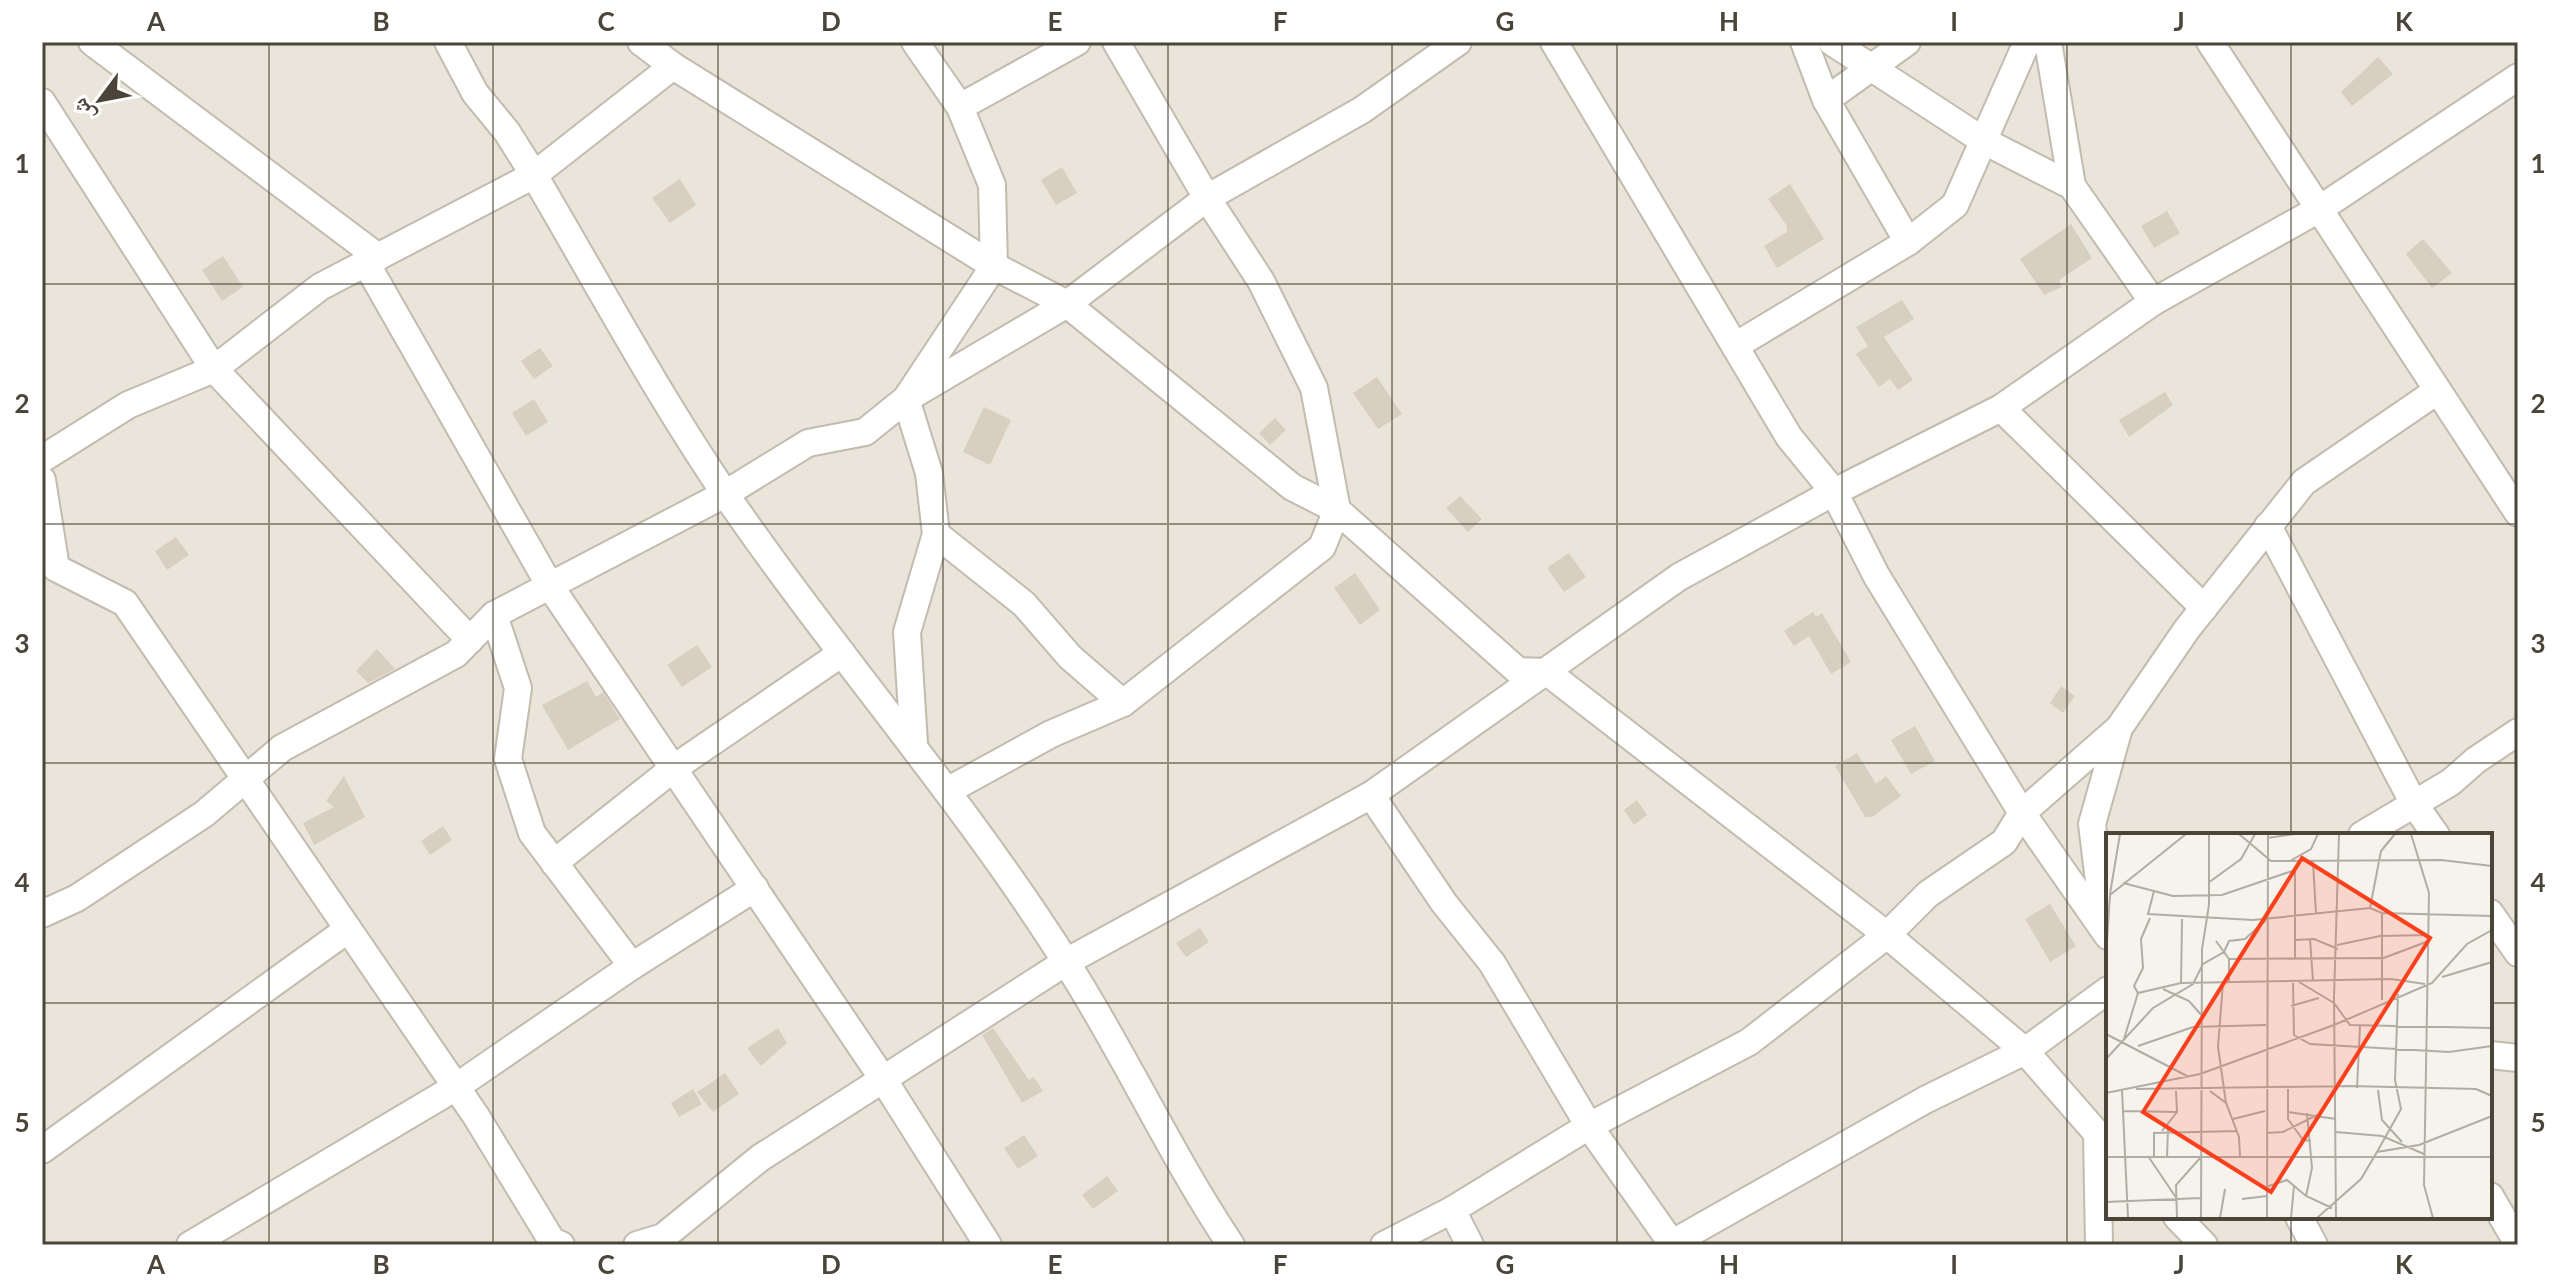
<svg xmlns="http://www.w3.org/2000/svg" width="2560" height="1287" viewBox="0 0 2560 1287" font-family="Lato,'Noto Naskh Arabic',sans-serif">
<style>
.residential{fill:#eae5da;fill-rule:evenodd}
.building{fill:#d8cfc1}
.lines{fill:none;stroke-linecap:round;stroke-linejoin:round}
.minor-casing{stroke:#c2bbae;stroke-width:30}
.minor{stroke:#fff;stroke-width:26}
.grid{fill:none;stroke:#4b4439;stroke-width:2;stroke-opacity:0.55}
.inset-road{fill:none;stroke:#b2ada4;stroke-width:2}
.view{fill:#fc3f1d;fill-opacity:0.15;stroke:#fc3f1d;stroke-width:4}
.inset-edge{fill:none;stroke:#4b4439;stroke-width:4}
.neatline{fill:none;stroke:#4b4439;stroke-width:3}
.grid-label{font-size:26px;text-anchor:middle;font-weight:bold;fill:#4b4439}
</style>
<rect width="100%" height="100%" fill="#f6f3ec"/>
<path class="residential" d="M42 42H2518V1245H42ZM2108 835H2490V1217H2108Z"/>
<g class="building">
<polygon points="2378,57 2393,74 2352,106 2341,92"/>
<polygon points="1062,167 1077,193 1056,205 1041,180"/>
<polygon points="680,179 696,205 670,223 652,198"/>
<polygon points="1790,184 1824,239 1777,268 1764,246 1787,232 1787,226 1768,199"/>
<polygon points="2167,211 2180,233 2154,248 2141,226"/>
<polygon points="2071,224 2092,258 2059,280 2062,287 2044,295 2020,259"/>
<polygon points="2423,239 2452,273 2432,288 2406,254"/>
<polygon points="223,256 243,287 222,301 202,270"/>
<polygon points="1902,300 1914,319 1884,337 1913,380 1898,390 1890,379 1879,387 1856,354 1868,346 1856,327"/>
<polygon points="540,348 553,366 534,379 521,361"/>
<polygon points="1377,377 1402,414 1378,429 1353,393"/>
<polygon points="2165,392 2173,405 2129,437 2119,420"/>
<polygon points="534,399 548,422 526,436 512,413"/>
<polygon points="984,407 1011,420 990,465 963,452"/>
<polygon points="1275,418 1286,430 1270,445 1259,433"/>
<polygon points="1460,496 1482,519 1468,532 1446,508"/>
<polygon points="176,537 189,555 167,570 155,551"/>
<polygon points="1569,553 1586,577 1564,592 1547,568"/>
<polygon points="1355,573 1380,610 1360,625 1334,588"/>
<polygon points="1813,612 1816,617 1822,613 1851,662 1831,674 1809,636 1794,646 1784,631"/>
<polygon points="697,645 712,667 682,687 667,665"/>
<polygon points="377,649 395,669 368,683 356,671"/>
<polygon points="587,681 596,697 603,692 620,719 568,750 542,705"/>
<polygon points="2061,686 2075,696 2063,713 2050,703"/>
<polygon points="1915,726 1935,761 1911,774 1891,740"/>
<polygon points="1857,753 1876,784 1886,776 1901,796 1872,817 1865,817 1835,766"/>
<polygon points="344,776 365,817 314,845 303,823 334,807 326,801"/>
<polygon points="1637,800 1647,815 1634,825 1624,810"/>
<polygon points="443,826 452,840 430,855 421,841"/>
<polygon points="2050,904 2076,946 2050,962 2025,919"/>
<polygon points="1200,928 1209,942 1186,957 1176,943"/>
<polygon points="778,1028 787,1043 761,1066 747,1048"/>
<polygon points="993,1028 1029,1080 1034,1077 1043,1091 1022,1103 982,1035"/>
<polygon points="725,1073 739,1094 713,1112 697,1092"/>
<polygon points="693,1089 702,1104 679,1117 671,1103"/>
<polygon points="1024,1135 1038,1156 1018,1169 1004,1148"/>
<polygon points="1107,1176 1118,1191 1093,1209 1082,1195"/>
</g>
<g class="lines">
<defs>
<g id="minor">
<polyline points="92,42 378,257"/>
<path d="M448 42 475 93 507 132 534 175C597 282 656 392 726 495 835 654 963 799 1066 962 1125 1054 1170 1154 1231 1245"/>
<polyline points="641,42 673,66 994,266 1067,304 1292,487 1337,510 1518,671 1547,672 1887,935 2025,1051 2108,1146"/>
<polyline points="1554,42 1789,437 1834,492 1876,575 2022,813 2108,936"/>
<polyline points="1804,42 1826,100 1908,242"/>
<polyline points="1832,42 1984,141 2072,186 2153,302"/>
<polyline points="2048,42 2072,186"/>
<polyline points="2210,42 2518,513"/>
<polyline points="1826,100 1907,42"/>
<polyline points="42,102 214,369 470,640"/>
<polyline points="960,107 1077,42"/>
<polyline points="366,263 550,586 883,1079 988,1245"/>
<polyline points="1735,346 1908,242 1955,205 2027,42"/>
<polyline points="2001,408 2204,608"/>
<polyline points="42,459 128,405 214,369 320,287 534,175 673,66"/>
<polyline points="42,480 56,568 125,603 476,1116 552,1241 561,1245"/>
<polyline points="2268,526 2414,804 2436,835"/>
<polyline points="936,534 1024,604 1070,657 1123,703"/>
<polyline points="494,615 518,688 508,759 532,833 632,966"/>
<polyline points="914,744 907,632 936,534 929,473 906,399 994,266 992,185 960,107 915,42"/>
<polyline points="947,791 1051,734 1123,703 1322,547 1337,510 1314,388 1261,281 1207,198 1116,42"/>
<polyline points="1371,795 1444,903 1492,963 1589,1126 1673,1245"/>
<polyline points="2362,835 2451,782 2476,760 2518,732"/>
<polyline points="554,863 674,768 842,653"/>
<polyline points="2490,913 2518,953"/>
<polyline points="42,914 77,898 204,814 282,748 456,654 494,615 725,494 808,443 865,432 906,399 1067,304 1207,198 1362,110 1458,42"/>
<polyline points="2105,930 2092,824 2119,728 2187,629 2304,482 2437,391"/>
<polyline points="2490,1055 2518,1058"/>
<polyline points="2097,1135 2099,1245"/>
<polyline points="42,1150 347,930"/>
<polyline points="2490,1196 2518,1244"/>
<polyline points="1452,1210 1470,1245"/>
<polyline points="2177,1217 2204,1245"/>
<polyline points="2299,1217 2314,1245"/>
<polyline points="190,1245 456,1087 632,966 755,888"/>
<polyline points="637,1245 663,1237 760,1158 1066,962 1371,795 1679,577 1834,492 2001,408 2153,302 2321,208 2518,77"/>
<polyline points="1384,1245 1452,1210 1589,1126 1749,1042 1887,935 1928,894 2004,842 2022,813 2119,728"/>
<polyline points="1669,1245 1925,1100 2025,1051 2108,990"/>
</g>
</defs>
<use href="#minor" class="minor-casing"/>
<use href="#minor" class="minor"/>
</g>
<path class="grid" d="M269 42V1245M493 42V1245M718 42V1245M943 42V1245M1168 42V1245M1392 42V1245M1617 42V1245M1842 42V1245M2067 42V1245M2291 42V835M42 284H2518M42 524H2518M42 763H2518M42 1003H2108M2490 1003H2518M2291 1217V1245"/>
<g transform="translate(2106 833)">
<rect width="386" height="386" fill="#f6f3ec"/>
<path class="inset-road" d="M133 1 165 28 335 27 386 33M305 1 323 60 318 352 327 385M161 5 189 1M184 28 205 16 212 1M207 29 210 81M189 36V125M189 37 116 62 67 63 48 58 42 81 147 87 264 75 276 80 386 83M17 50 48 58M102 50 135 26 149 1M4 61 14 1M264 75 275 18 289 1M44 85 35 106 37 135 28 153 32 160 75 150 285 146 319 151M204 106 207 148M189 107 208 106 232 116M110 108 123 126V150M231 112 274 103 322 102M0 122 4 62 80 1M123 126 275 125M275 126 320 109M336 144 386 129M193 149 228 170 244 192 386 195M75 150 76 86M117 150 112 214 120 270M187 150 188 202 204 211 343 219 386 213M57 156 83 168 97 184M276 167V80M185 173 213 165M0 201 81 243M18 206 32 160M32 213 87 194 160 192M0 226 47 175 87 151 97 131 118 119 123 108 139 106 160 87M251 255 254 193M30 256 244 253 370 256 386 263M182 256V286L197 307 205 308M16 257 22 385M272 257 276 287 296 309M104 258 120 270 133 304 134 323M0 260 94 241 228 192 326 150 361 111 386 97M17 278 71 279M182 279 230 286M127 286 159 278M56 298 71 279 70 258M230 299 276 303 318 321M160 300 177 299 211 282M271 319 295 276 289 247 292 161M42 323 71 366M0 324H386M48 324V300L131 298M61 324 62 296M160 354 181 347 200 363 226 375M200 363 206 335 201 280M136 366 161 363M0 369 95 365M71 385 70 352 95 324M95 385 96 116 103 72V1M114 385 119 356M161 385 162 1M185 385 188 353M211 385 255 346 271 319 313 312 386 283M230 385 228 164 233 1"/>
<path class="view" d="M196 25 324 105 165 359 37 279Z"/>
<rect width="386" height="386" class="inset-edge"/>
</g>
<rect width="2560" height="1287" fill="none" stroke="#ffffff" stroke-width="88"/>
<g transform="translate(100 100) rotate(238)" stroke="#ffffff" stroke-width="6" paint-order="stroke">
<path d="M0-6L14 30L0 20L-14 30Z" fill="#4b4439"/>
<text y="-12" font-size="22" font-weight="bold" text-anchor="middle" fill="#4b4439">ش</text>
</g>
<rect x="44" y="44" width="2472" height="1199" class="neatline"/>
<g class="grid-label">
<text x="156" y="31">A</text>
<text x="381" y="31">B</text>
<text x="606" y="31">C</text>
<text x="831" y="31">D</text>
<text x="1055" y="31">E</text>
<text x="1280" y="31">F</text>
<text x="1505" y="31">G</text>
<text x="1729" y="31">H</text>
<text x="1954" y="31">I</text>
<text x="2179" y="31">J</text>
<text x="2404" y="31">K</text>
<text x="22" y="173">1</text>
<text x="2538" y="173">1</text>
<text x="22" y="413">2</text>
<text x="2538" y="413">2</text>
<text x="22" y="653">3</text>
<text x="2538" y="653">3</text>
<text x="22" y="892">4</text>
<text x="2538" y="892">4</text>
<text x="22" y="1132">5</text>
<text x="2538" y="1132">5</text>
<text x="156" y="1274">A</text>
<text x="381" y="1274">B</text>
<text x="606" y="1274">C</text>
<text x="831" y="1274">D</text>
<text x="1055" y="1274">E</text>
<text x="1280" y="1274">F</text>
<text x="1505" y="1274">G</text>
<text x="1729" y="1274">H</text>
<text x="1954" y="1274">I</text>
<text x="2179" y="1274">J</text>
<text x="2404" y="1274">K</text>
</g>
</svg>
